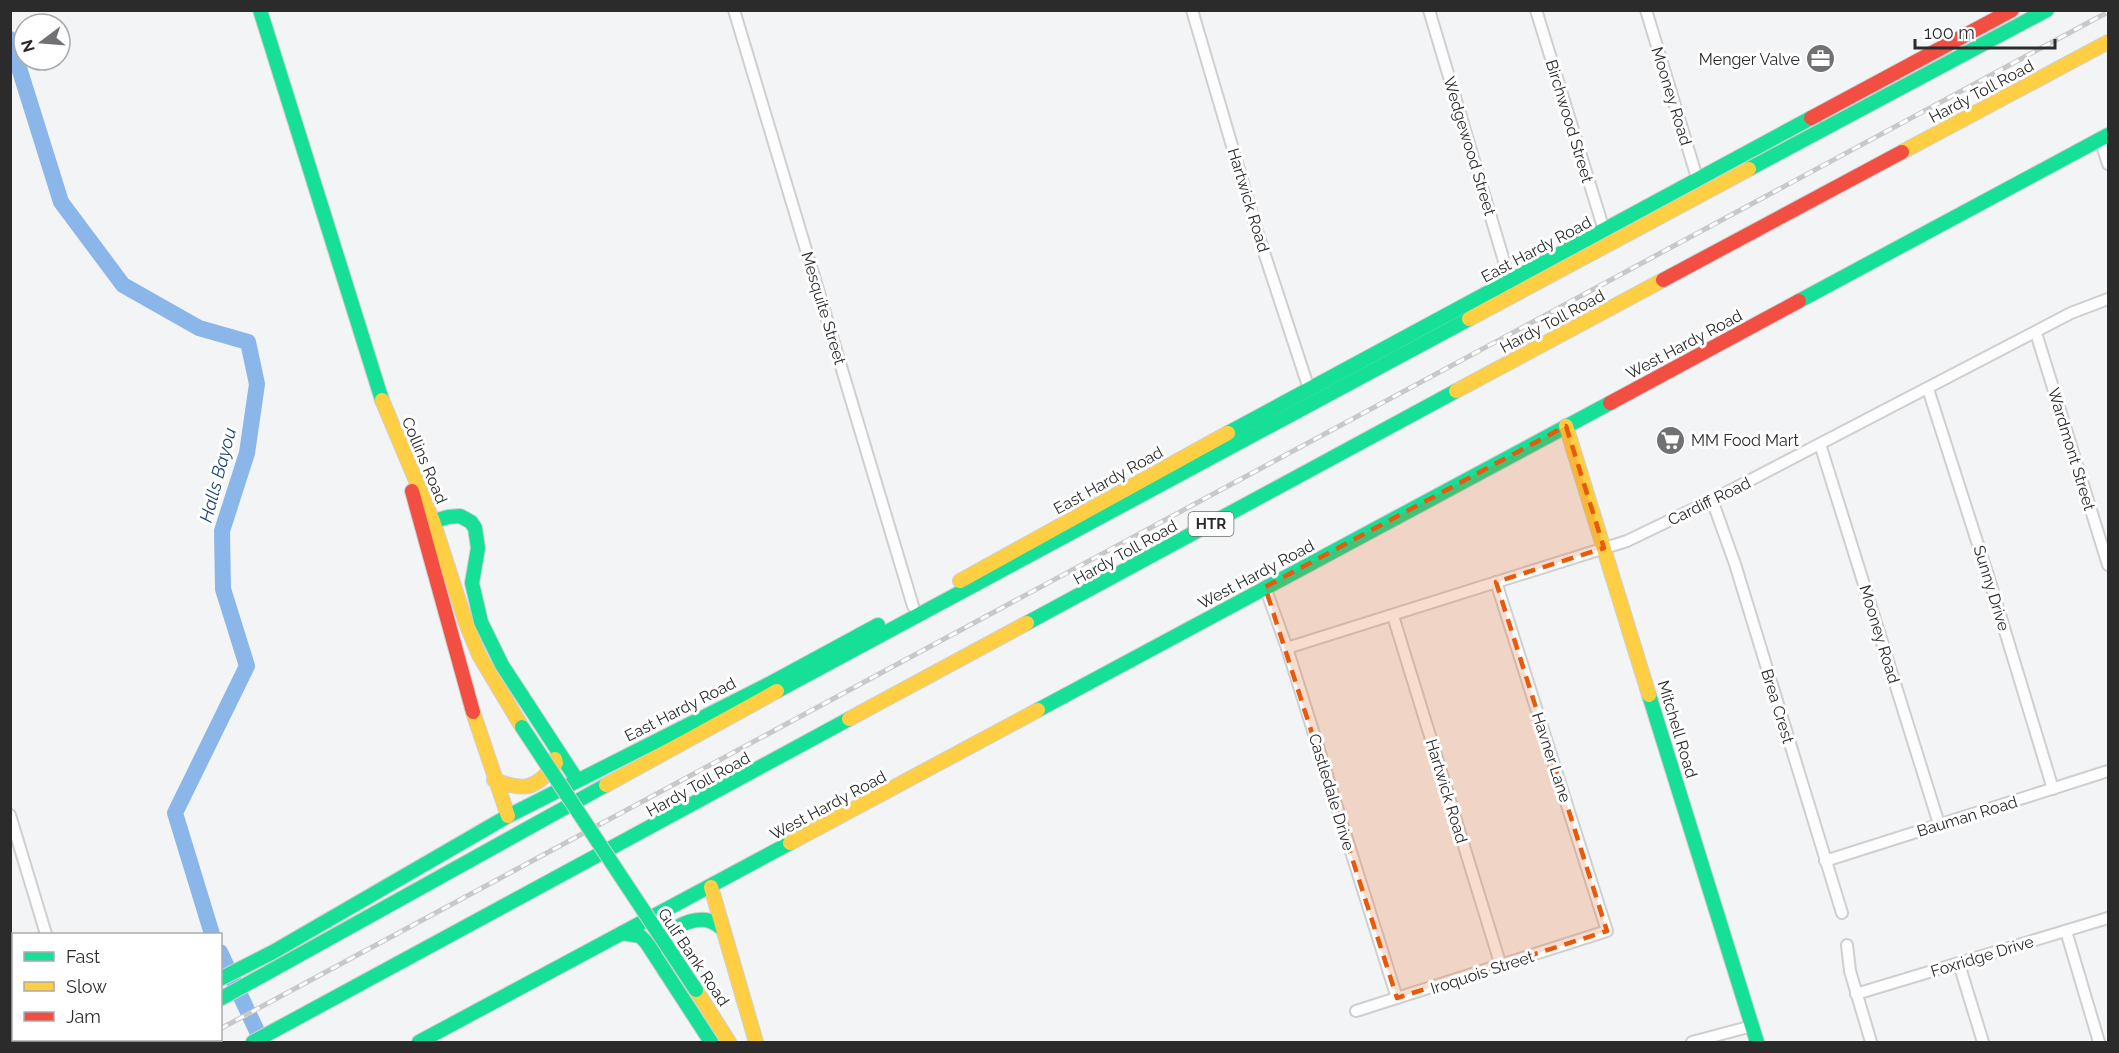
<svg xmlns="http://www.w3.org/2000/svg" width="2119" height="1053" viewBox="0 0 2119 1053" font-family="Raleway,sans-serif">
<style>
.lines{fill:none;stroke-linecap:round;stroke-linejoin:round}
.river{stroke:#8ab6e9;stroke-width:16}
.street-casing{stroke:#cfcfd1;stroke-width:14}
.fast-casing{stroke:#cfcfd1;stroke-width:16}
.slow-casing{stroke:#cfcfd1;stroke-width:16}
.jam-casing{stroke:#cfcfd1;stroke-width:16}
.street{stroke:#fdfdfe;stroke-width:10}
.fast{stroke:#16e098;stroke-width:14}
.slow{stroke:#ffcf43;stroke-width:14}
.jam{stroke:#f24e42;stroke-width:14}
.rail-casing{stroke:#c8c8c9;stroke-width:5}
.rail{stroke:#fff;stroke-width:3;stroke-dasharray:9;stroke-linecap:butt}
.fast-bridge-casing{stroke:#cfcfd1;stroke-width:16;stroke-linecap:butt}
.fast-bridge{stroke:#16e098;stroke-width:14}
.marked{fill:#e8590c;fill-opacity:0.2;stroke:#e8590c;stroke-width:4.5;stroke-dasharray:12 8;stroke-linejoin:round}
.labels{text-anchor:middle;stroke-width:6;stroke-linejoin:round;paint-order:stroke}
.shield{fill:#fff;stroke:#6b6b6b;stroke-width:1.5}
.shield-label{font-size:15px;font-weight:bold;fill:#2b2b2c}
.poi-label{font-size:16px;fill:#2b2b2c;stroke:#fff;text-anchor:end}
.street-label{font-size:16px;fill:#2b2b2c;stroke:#fff}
.water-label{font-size:18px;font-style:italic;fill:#194573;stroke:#fff}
</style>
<rect width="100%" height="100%" fill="#f3f4f6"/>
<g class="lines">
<g class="river">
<polyline points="10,39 61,202 123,285 199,328 248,342 257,384 247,453 222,531 223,589 247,666 175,813 212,934"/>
<polyline points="220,952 262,1042"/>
</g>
<defs>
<g id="street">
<polyline points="734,10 913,606"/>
<polyline points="1192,10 1258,234 1309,389"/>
<polyline points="1429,10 1510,281"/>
<polyline points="1536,10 1604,230"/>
<polyline points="1646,10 1698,181"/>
<polyline points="2100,139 2108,164"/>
<polyline points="2036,333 2108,565"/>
<polyline points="1928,389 1991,585 2053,789"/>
<polyline points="1820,444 1939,824"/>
<polyline points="1712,500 1735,564 1842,913"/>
<polyline points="1265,587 1287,648 1397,998"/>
<polyline points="1393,616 1501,966"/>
<polyline points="1287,648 1627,541 1712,500 2071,313 2108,299"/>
<polyline points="10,815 46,934"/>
<polyline points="1825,861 2108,771"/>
<polyline points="2066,931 2099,1042"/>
<polyline points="1847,945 1850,971 1871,1042"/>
<polyline points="1959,964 1983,1042"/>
<polyline points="1856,994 2108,918"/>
<polyline points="1356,1011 1607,931 1496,582"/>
<polyline points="77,1040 78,1042"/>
<polyline points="1692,1042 1752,1026"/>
</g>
<g id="fast">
<polyline points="260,10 382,400"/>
<polyline points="1749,169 2047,10"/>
<polyline points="1799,301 2108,135"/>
<polyline points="1228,433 1811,118"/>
<polyline points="424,524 448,517 460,516 471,522 475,528 478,548 472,583 481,622 502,665 577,780"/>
<polyline points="1027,623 1456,391"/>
<polyline points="777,691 1469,319"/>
<polyline points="1649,695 1757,1042"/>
<polyline points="1038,710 1610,403"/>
<polyline points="622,933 640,936 646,942 711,1042"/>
<path d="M656 948C664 932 687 918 706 920 712 921 718 925 723 929"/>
<polyline points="220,979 273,952 508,816 771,683 878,625"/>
<polyline points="220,999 606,785"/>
<polyline points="98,1042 104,1040"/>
<polyline points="253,1042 849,719"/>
<polyline points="419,1042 790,843"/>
</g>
<g id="slow">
<polyline points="1902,152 2108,42"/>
<polyline points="1469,319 1749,169"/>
<polyline points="1456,391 1663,280"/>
<polyline points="382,400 433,521 466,623 479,655 522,727"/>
<polyline points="1566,426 1649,695"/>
<polyline points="960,581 1228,433"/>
<polyline points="473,712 508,816"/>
<polyline points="849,719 1027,623"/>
<path d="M494 780C525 792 536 789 556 763L555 759"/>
<polyline points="606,785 777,691"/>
<polyline points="790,843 1038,710"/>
<polyline points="711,887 756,1042"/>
<polyline points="696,990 729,1042"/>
<polyline points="137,1042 143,1040"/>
</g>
<g id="jam">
<polyline points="1811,118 2012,10"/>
<polyline points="1663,280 1902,152"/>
<polyline points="1610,403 1799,301"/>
<polyline points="412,491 473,712"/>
</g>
</defs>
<use href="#street" class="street-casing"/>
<use href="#fast" class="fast-casing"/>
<use href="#slow" class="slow-casing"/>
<use href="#jam" class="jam-casing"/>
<use href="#street" class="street"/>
<use href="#fast" class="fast"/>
<use href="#slow" class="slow"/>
<use href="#jam" class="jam"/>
<defs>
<g id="rail">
<polyline points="220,1029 2108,12"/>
<polyline points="180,1042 185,1040"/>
<polyline points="196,1042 202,1040"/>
</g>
</defs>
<use href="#rail" class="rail-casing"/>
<use href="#rail" class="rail"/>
<defs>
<polyline id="fast-bridge" points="522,727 696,990"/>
</defs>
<use href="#fast-bridge" class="fast-bridge-casing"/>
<use href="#fast-bridge" class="fast-bridge"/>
</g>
<path class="marked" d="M1566 426 1604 548 1496 582 1607 931 1397 998 1265 587Z"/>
<defs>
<symbol id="office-disc" viewBox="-11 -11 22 22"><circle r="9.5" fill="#717173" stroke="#fff"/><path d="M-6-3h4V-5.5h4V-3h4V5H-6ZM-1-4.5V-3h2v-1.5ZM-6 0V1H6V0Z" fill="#fff"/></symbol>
<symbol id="supermarket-disc" viewBox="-11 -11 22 22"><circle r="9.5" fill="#717173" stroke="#fff"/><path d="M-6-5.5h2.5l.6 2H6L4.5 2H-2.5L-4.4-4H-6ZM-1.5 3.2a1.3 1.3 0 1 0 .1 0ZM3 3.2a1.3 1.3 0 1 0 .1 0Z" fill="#fff"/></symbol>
</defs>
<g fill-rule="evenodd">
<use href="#office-disc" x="1804" y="42" width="33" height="33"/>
<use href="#supermarket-disc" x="1654" y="424" width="33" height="33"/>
</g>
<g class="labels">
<rect class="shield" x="1188.5" y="512" width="45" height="24" rx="4.5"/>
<g class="shield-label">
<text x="1211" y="529">HTR</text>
</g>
<g class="poi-label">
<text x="1800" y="65">Menger Valve</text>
<text x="1691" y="446" text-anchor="start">MM Food Mart</text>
</g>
<g class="street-label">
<text transform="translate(1981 91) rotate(-28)" y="6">Hardy Toll Road</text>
<text transform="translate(1672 96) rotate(73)" y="6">Mooney Road</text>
<text transform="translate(1570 121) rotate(73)" y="6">Birchwood Street</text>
<text transform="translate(1470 146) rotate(73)" y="6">Wedgewood Street</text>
<text transform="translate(1249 200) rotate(73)" y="6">Hartwick Road</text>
<text transform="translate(1536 249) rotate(-28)" y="6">East Hardy Road</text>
<text transform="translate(824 308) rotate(73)" y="6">Mesquite Street</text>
<text transform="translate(1552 321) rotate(-28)" y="6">Hardy Toll Road</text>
<text transform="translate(1684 344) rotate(-28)" y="6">West Hardy Road</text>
<text transform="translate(2072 449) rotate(73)" y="6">Wardmont Street</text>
<text transform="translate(425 460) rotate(67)" y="6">Collins Road</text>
<text transform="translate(1108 480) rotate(-29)" y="6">East Hardy Road</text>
<text transform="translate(1709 501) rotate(-26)" y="6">Cardiff Road</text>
<text transform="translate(1125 552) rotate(-29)" y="6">Hardy Toll Road</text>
<text transform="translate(1256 574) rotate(-28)" y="6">West Hardy Road</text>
<text transform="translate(1992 588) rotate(73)" y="6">Sunny Drive</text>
<text transform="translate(1880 634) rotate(73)" y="6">Mooney Road</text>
<text transform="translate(1778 706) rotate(73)" y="6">Brea Crest</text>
<text transform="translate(680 709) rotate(-27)" y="6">East Hardy Road</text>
<text transform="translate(1678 729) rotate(73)" y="6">Mitchell Road</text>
<text transform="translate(1552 757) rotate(72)" y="6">Havner Lane</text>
<text transform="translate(698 784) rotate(-29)" y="6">Hardy Toll Road</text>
<text transform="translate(1447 791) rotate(73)" y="6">Hartwick Road</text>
<text transform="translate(1332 792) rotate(73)" y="6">Castledale Drive</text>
<text transform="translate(828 805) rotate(-28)" y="6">West Hardy Road</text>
<text transform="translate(1967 816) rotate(-17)" y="6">Bauman Road</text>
<text transform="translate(1982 956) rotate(-17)" y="6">Foxridge Drive</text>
<text transform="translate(694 957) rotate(56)" y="6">Gulf Bank Road</text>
<text transform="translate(1482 972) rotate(-18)" y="6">Iroquois Street</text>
</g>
<g class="water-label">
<text transform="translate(218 475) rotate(-75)" y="6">Halls Bayou</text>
</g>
</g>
<rect width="2119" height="1053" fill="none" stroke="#2b2b2c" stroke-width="24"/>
<rect x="12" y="933" width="210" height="108" fill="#ffffff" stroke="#aaaaab" stroke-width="1.5"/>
<rect x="24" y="952" width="30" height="9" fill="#16e098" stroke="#aaaaab" stroke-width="1.5"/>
<text x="66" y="963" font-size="18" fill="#2b2b2c">Fast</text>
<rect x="24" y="982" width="30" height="9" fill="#ffcf43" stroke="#aaaaab" stroke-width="1.5"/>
<text x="66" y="993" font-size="18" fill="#2b2b2c">Slow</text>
<rect x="24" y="1012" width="30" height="9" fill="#f24e42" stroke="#aaaaab" stroke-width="1.5"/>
<text x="66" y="1023" font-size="18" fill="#2b2b2c">Jam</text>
<g transform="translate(42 42) rotate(254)"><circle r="28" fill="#ffffff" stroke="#aaaaab" stroke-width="1.5"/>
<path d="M0-4.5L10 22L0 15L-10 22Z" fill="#717173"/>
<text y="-9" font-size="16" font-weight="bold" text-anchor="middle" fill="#2b2b2c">N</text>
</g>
<path d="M1915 39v9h140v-9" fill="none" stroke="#2b2b2c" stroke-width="3"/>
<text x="1924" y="39" font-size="18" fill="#2b2b2c" stroke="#ffffff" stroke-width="4.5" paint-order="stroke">100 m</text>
</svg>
